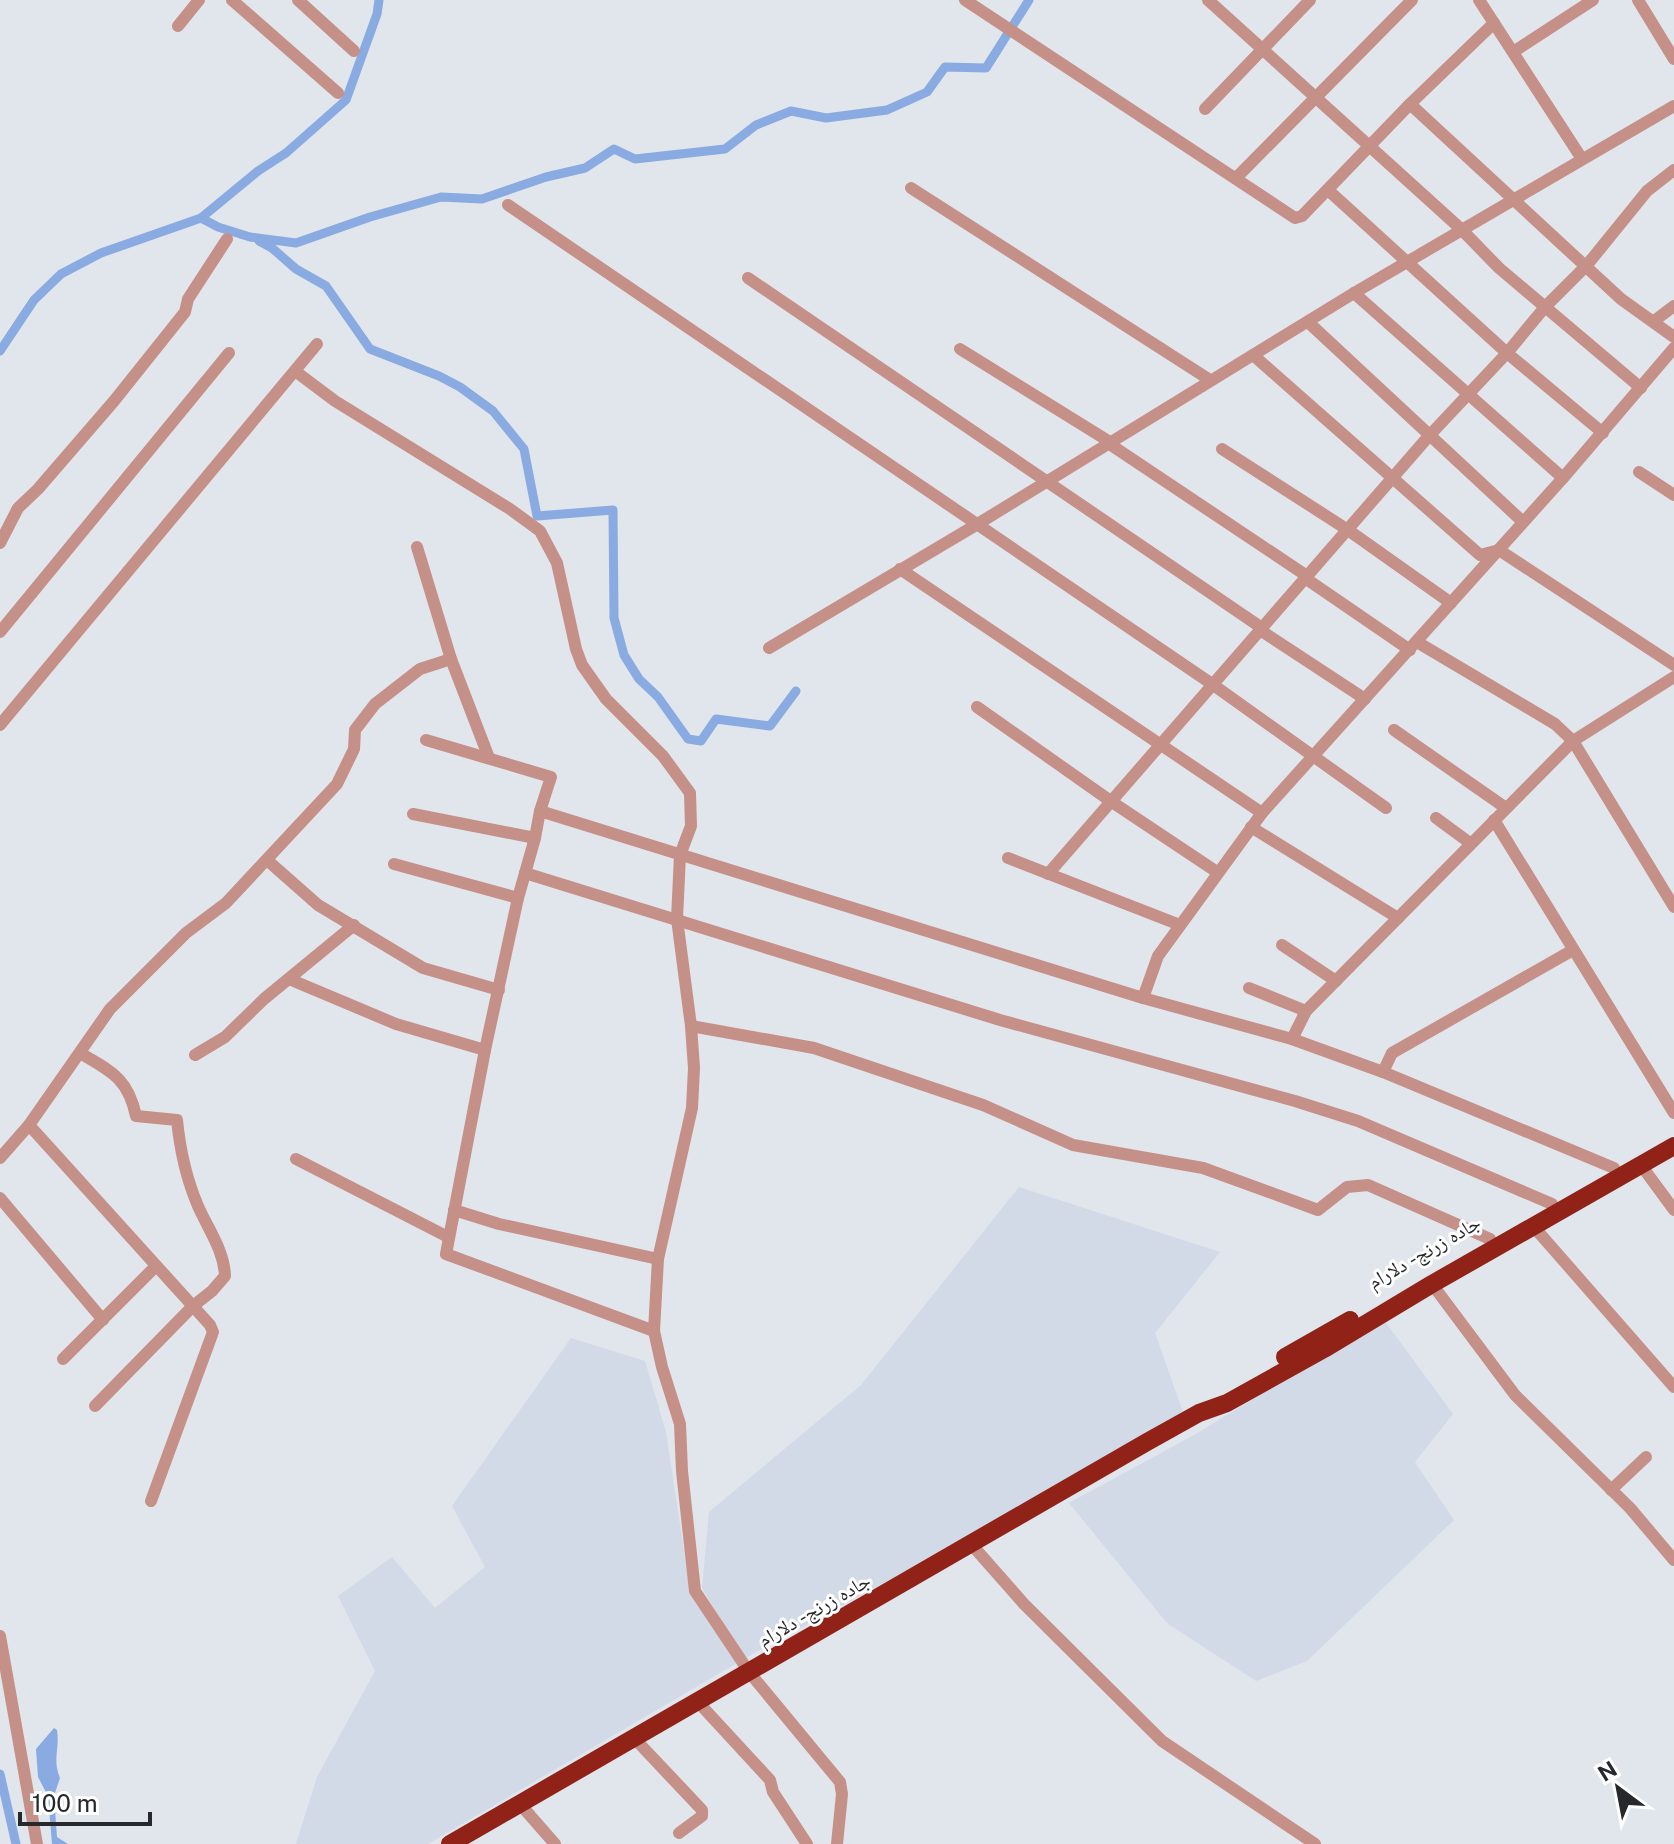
<svg xmlns="http://www.w3.org/2000/svg" width="1674" height="1844" viewBox="0 0 1674 1844" font-family="'Public Sans','Noto Naskh Arabic',sans-serif">
<style>
.built{fill:#d2dae7}
.water{fill:#89abe1}
.lines{fill:none;stroke-linecap:round;stroke-linejoin:round}
.canal{stroke:#89abe1;stroke-width:9}
.minor{stroke:#c59087;stroke-width:12}
.highway{stroke:#912218;stroke-width:18}
.labels{text-anchor:middle;stroke-width:6;stroke-linejoin:round;paint-order:stroke}
.street-label{font-size:20px;fill:#27282b;stroke:#fff}
</style>
<rect width="100%" height="100%" fill="#e1e5ec"/>
<g class="built">
<polygon points="1019,1187 1220,1252 1155,1333 1183,1412 999,1520 744,1659 702,1588 709,1512 861,1385"/>
<polygon points="1384,1320 1453,1414 1415,1462 1454,1520 1307,1661 1256,1681 1167,1623 1069,1503 1194,1435"/>
<polygon points="571,1338 645,1361 666,1432 690,1590 737,1663 428,1844 296,1844 317,1777 375,1671 338,1596 392,1557 435,1608 485,1567 452,1506"/>
</g>
<path class="water" d="M54 1728 57 1730C60 1750 52 1758 60 1778L54 1796 57 1837 68 1844H52L48 1796 38 1777 36 1749Z"/>
<g class="lines">
<g class="canal">
<polyline points="201,218 218,227 250,237 296,243 370,217 441,197 482,199 546,177 585,168 614,149 635,159 725,149 756,125 791,111 826,118 887,110 927,92 945,67 986,68 1029,0"/>
<polyline points="259,241 272,248 296,269 326,286 370,349 439,376 460,387 493,411 524,449 537,516 613,510 614,618 624,655 639,679 658,697 688,739 701,741 716,719 770,726 796,691"/>
<polyline points="0,351 34,300 61,274 101,253 201,218 258,171 286,153 346,100 377,14 379,0"/>
<polyline points="0,1774 16,1844"/>
</g>
<g class="minor">
<polyline points="232,0 338,93"/>
<polyline points="298,0 354,51"/>
<polyline points="965,0 1295,218 1302,216 1410,104 1494,23"/>
<polyline points="1208,0 1461,229 1499,268 1641,388"/>
<polyline points="1479,0 1582,159"/>
<polyline points="1638,0 1674,59"/>
<polyline points="178,26 199,0"/>
<polyline points="1513,52 1593,0"/>
<polyline points="1410,104 1621,299 1674,337"/>
<polyline points="1205,109 1310,0"/>
<polyline points="1236,178 1412,0"/>
<polyline points="911,188 1210,380"/>
<polyline points="1328,190 1507,353 1603,433"/>
<polyline points="508,205 1212,684 1386,808"/>
<polyline points="748,278 1262,628"/>
<polyline points="1354,293 1563,478"/>
<polyline points="1654,321 1674,306"/>
<polyline points="1308,322 1522,521"/>
<polyline points="960,349 1110,442"/>
<polyline points="1253,355 1480,555 1499,550 1674,665"/>
<polyline points="295,371 335,401 510,509 540,531 557,563 576,649 582,665 606,699 663,756 690,793 691,826 680,855 677,919 691,1026 694,1068 692,1108 658,1259 654,1331 662,1367 680,1424 682,1471 695,1591 749,1672 840,1782 842,1794 837,1844"/>
<polyline points="1108,443 1307,576"/>
<polyline points="1222,449 1348,530 1451,603"/>
<polyline points="1639,472 1674,495"/>
<polyline points="0,543 18,508 38,489 114,401 185,312 188,299 227,239"/>
<polyline points="417,547 451,659 489,758"/>
<polyline points="900,569 1262,813"/>
<polyline points="1305,578 1410,650"/>
<polyline points="1260,630 1365,699"/>
<polyline points="0,632 229,353"/>
<polyline points="1417,642 1555,724 1573,741 1674,907"/>
<polyline points="769,648 976,525 1354,293 1674,106"/>
<polyline points="977,707 1112,802 1217,872"/>
<polyline points="0,725 317,344"/>
<polyline points="1394,730 1506,808"/>
<polyline points="426,740 551,777 540,811"/>
<polyline points="413,814 535,838 540,811 1143,998 1292,1039 1383,1072 1614,1168"/>
<polyline points="1436,818 1470,843"/>
<polyline points="1494,820 1674,1113"/>
<polyline points="1251,827 1398,918"/>
<polyline points="535,838 518,898 485,1050 446,1254 654,1331"/>
<polyline points="1008,858 1180,925"/>
<polyline points="267,860 318,905 423,968 499,990"/>
<polyline points="394,864 518,898"/>
<polyline points="525,873 1000,1020 1295,1101 1358,1121 1552,1204"/>
<polyline points="1048,874 1428,437 1507,353 1545,307 1587,265 1647,191 1674,170"/>
<polyline points="1282,945 1336,981"/>
<polyline points="289,979 396,1024 485,1050"/>
<polyline points="1249,988 1306,1011"/>
<polyline points="1143,998 1158,956 1262,813 1563,478 1674,348"/>
<polyline points="691,1026 814,1048 983,1105 1073,1145 1203,1168 1318,1210 1347,1187 1368,1185 1490,1239"/>
<polyline points="1292,1039 1306,1011 1573,741 1674,677"/>
<path d="M80 1053C111 1071 128 1078 136 1116L177 1120C180 1150 186 1178 198 1206 208 1229 224 1250 225 1276L212 1291 193 1306 95 1406"/>
<polyline points="195,1055 225,1037 264,999 354,925"/>
<polyline points="1383,1072 1392,1053 1573,950"/>
<polyline points="0,1158 29,1125"/>
<polyline points="296,1159 448,1237"/>
<polyline points="1641,1165 1674,1210"/>
<polyline points="0,1198 103,1320"/>
<polyline points="454,1210 499,1224 658,1259"/>
<polyline points="1534,1227 1674,1387"/>
<polyline points="1432,1284 1515,1395 1630,1508 1674,1560"/>
<polyline points="63,1359 156,1266"/>
<polyline points="1611,1490 1646,1457"/>
<polyline points="151,1501 213,1332 210,1325 29,1125 110,1009 186,933 226,903 337,784 354,749 355,730 375,704 420,669 451,659"/>
<polyline points="972,1545 1024,1604 1162,1741 1315,1844"/>
<polyline points="0,1636 37,1844"/>
<polyline points="698,1702 770,1780 773,1792 807,1844"/>
<polyline points="635,1739 702,1810 702,1816 679,1833"/>
<polyline points="520,1804 555,1844"/>
</g>
<g class="highway">
<polyline points="1285,1357 1350,1320"/>
<polyline points="450,1844 1147,1442 1199,1413 1227,1403 1324,1349 1432,1284 1674,1146"/>
</g>
</g>
<g class="labels">
<g class="street-label">
<text transform="translate(1424 1252) rotate(-30)" y="7">جاده زرنج - دلارام</text>
<text transform="translate(814 1610) rotate(-30)" y="7">جاده زرنج - دلارام</text>
</g>
</g>
<g transform="translate(1618 1788) rotate(328)" stroke="#ffffff" stroke-width="6" paint-order="stroke">
<path d="M0-6L14 30L0 20L-14 30Z" fill="#27282b"/>
<text y="-12" font-size="22" font-weight="bold" text-anchor="middle" fill="#27282b">N</text>
</g>
<path d="M20 1812v12h130v-12" fill="none" stroke="#27282b" stroke-width="4"/>
<text x="32" y="1812" font-size="24" fill="#27282b" stroke="#ffffff" stroke-width="6" paint-order="stroke">100 m</text>
</svg>
